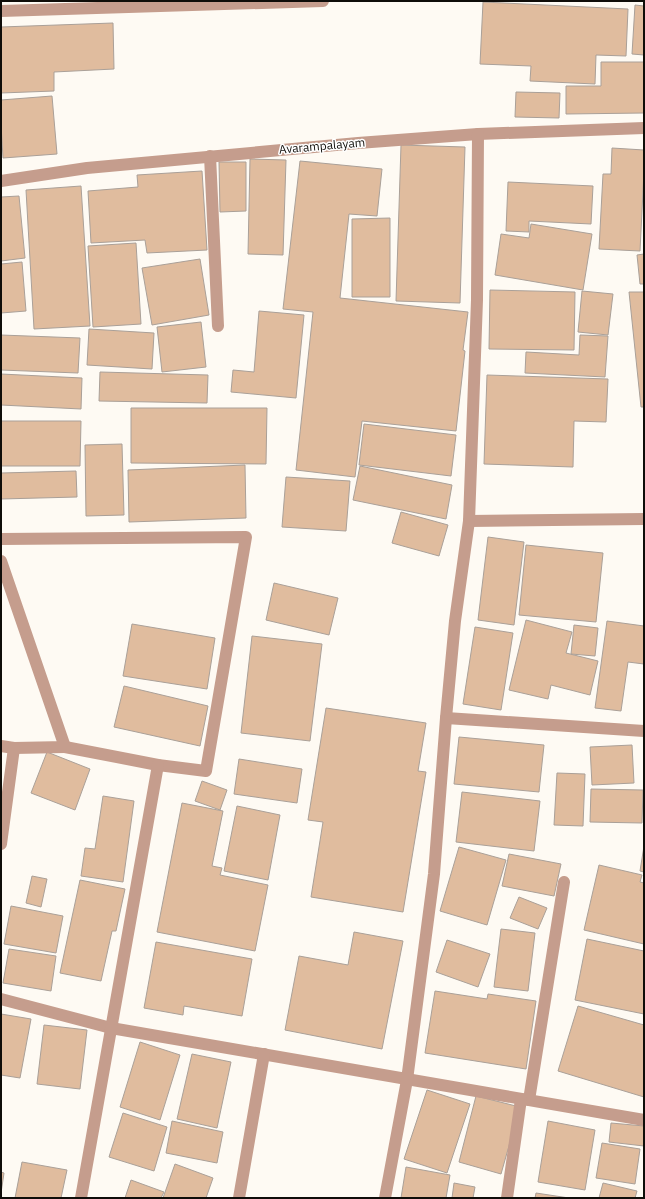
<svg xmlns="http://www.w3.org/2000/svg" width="645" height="1199" viewBox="0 0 645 1199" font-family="'IBM Plex Sans',sans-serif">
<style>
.building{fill:#e0bc9e;stroke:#aaa098}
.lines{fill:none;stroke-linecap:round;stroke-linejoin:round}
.minor{stroke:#c59d8d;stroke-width:12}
.labels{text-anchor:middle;stroke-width:3;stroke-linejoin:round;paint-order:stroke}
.street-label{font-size:12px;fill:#0f0d09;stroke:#fff}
</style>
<rect width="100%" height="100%" fill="#fefaf3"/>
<g class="building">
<polygon points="483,2 628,9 626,56 596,55 595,84 530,81 531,66 480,64"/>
<polygon points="635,5 644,6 644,55 632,54"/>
<polygon points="113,23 114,69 54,72 54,91 1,93 1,27"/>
<polygon points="601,62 644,62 644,113 566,114 566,86 601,86"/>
<polygon points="516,92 560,93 559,118 515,117"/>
<polygon points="52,96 57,154 3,158 1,125 1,100"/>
<polygon points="401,145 465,147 460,303 396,301"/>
<polygon points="612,148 644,150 644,171 640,251 599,249 603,174 611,174"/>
<polygon points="250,159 286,160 283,255 248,254"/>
<polygon points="300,161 382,169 377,216 349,214 340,298 468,312 463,350 465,351 456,431 362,421 355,477 296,470 313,312 283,309"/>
<polygon points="219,162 246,162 246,211 220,212"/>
<polygon points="202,171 207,250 147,253 145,240 91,243 88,191 138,187 137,175"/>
<polygon points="508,182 593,186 591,224 529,221 529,232 506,231"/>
<polygon points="81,186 90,326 34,329 26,190"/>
<polygon points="19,196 25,258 1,261 1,197"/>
<polygon points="390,218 390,297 352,297 352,219"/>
<polygon points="531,224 592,234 583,290 495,275 501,234 529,238"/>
<polygon points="136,243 141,324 93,327 88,246"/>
<polygon points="644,254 644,284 640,284 637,255"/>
<polygon points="200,259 209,315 152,325 142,268"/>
<polygon points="22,262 26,311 1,313 1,264"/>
<polygon points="490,290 575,292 574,350 489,349"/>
<polygon points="582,291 613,294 608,335 578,332"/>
<polygon points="629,292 644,292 644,407 641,407"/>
<polygon points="259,311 304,315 296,398 231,392 233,370 254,372"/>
<polygon points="201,322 206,367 162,372 157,327"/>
<polygon points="89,329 154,333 152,369 87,365"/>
<polygon points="1,335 80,338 78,373 1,370"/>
<polygon points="580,335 608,336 605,377 525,373 526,352 579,355"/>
<polygon points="100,372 208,375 207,403 99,401"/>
<polygon points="1,374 82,378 81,409 1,405"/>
<polygon points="487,375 608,379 606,422 574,421 573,467 484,464"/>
<polygon points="131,408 267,408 266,464 131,463"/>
<polygon points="1,421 81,421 80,466 1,466"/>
<polygon points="364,424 456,435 451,476 359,465"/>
<polygon points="122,444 124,515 86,516 85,445"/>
<polygon points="245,465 246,518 129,522 128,470"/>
<polygon points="360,466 452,485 446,519 353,500"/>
<polygon points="76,471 77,497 1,499 1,473"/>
<polygon points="286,477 350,481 346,531 282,527"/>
<polygon points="401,512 448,525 439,556 392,543"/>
<polygon points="488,537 524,542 514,625 478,620"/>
<polygon points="526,545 603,553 596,622 519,615"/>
<polygon points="274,583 338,598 329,635 266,620"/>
<polygon points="526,620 572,632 566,653 598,661 590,695 551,685 548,699 509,690"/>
<polygon points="607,621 644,626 644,664 628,662 621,711 595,708"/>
<polygon points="132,624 215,638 207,689 123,676"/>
<polygon points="574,625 598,628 595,656 571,654"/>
<polygon points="475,627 513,633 501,710 463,704"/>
<polygon points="252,636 322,644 310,741 241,733"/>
<polygon points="124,686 208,706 200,746 114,727"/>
<polygon points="326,708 426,723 418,771 426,772 403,912 311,897 323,822 308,820"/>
<polygon points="459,737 544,745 539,792 454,784"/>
<polygon points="632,745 634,783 592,785 590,747"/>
<polygon points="47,752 90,769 75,810 31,793"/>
<polygon points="239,759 302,769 297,803 234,794"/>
<polygon points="557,773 585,774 583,826 554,825"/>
<polygon points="202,781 227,790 220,810 195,801"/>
<polygon points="591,789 643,790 642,823 590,822"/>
<polygon points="462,792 540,801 534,851 456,842"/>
<polygon points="103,796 134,801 123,882 81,876 85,848 95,849"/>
<polygon points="182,803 223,811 212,866 222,868 220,875 268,885 255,951 157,932"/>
<polygon points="237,806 280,815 268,880 224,871"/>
<polygon points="644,846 644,872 640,871"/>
<polygon points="459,847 506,860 487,925 440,911"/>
<polygon points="509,854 561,864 554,896 502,886"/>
<polygon points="599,865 642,875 640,882 644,883 644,944 584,930"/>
<polygon points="32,876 47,879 41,907 26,903"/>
<polygon points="80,880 125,889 116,931 112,931 101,981 60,973"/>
<polygon points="519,897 547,908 538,929 510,918"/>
<polygon points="11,906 63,916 56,953 4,944"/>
<polygon points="501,929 535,933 528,991 494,987"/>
<polygon points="354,932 403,941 382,1049 285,1030 299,956 348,965"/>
<polygon points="587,939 644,951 644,1014 575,1000"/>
<polygon points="447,940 490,954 478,987 436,972"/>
<polygon points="156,942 252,959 242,1016 184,1006 183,1015 144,1008"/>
<polygon points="9,949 56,956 51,991 3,983"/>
<polygon points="435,991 487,999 488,994 536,1001 526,1069 425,1053"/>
<polygon points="578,1006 644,1025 644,1097 558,1071"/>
<polygon points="1,1014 31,1019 20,1078 1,1075"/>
<polygon points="44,1025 87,1030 80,1089 37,1084"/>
<polygon points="140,1042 180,1055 160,1120 120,1107"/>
<polygon points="192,1054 231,1062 217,1128 177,1119"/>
<polygon points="427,1090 470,1104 447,1173 404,1159"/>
<polygon points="476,1096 520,1107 501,1174 459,1162"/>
<polygon points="123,1113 167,1127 154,1171 109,1157"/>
<polygon points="172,1121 223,1132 217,1163 166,1153"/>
<polygon points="548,1121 595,1130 585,1190 538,1182"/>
<polygon points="611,1123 644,1126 644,1146 609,1142"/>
<polygon points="602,1143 640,1149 635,1184 596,1178"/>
<polygon points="22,1162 67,1170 61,1198 15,1198"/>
<polygon points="175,1164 213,1178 206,1198 163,1198"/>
<polygon points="406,1167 450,1175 446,1198 401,1198"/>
<polygon points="1,1172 4,1173 1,1193"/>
<polygon points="131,1180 164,1192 161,1198 125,1198"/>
<polygon points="454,1183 475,1187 473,1198 452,1198"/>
<polygon points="603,1183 637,1191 635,1198 599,1198"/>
<polygon points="536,1193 569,1198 535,1198"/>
</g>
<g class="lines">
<g class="minor">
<polyline points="1,11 323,1"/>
<polyline points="210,156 218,326"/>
<polyline points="1,181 87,168 358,143 478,134 644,128"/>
<polyline points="469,521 644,519"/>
<polyline points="1,539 246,537 206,771 158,765 65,747"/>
<polyline points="1,561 65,747 14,748 1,746"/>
<polyline points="446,718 644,731"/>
<polyline points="1,844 14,748"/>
<polyline points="1,999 111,1028 644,1120"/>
<polyline points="529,1100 564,882"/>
<polyline points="81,1198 158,765"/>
<polyline points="239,1198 264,1054"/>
<polyline points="385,1198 407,1080 434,874 446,718 455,621 469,521 477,300 478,134"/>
<polyline points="507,1198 521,1099"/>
</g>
</g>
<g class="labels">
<g class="street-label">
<text transform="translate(322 146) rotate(-5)" y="4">Avarampalayam</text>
</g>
</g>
<rect width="645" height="1199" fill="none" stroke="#0f0d09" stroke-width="4"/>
</svg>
